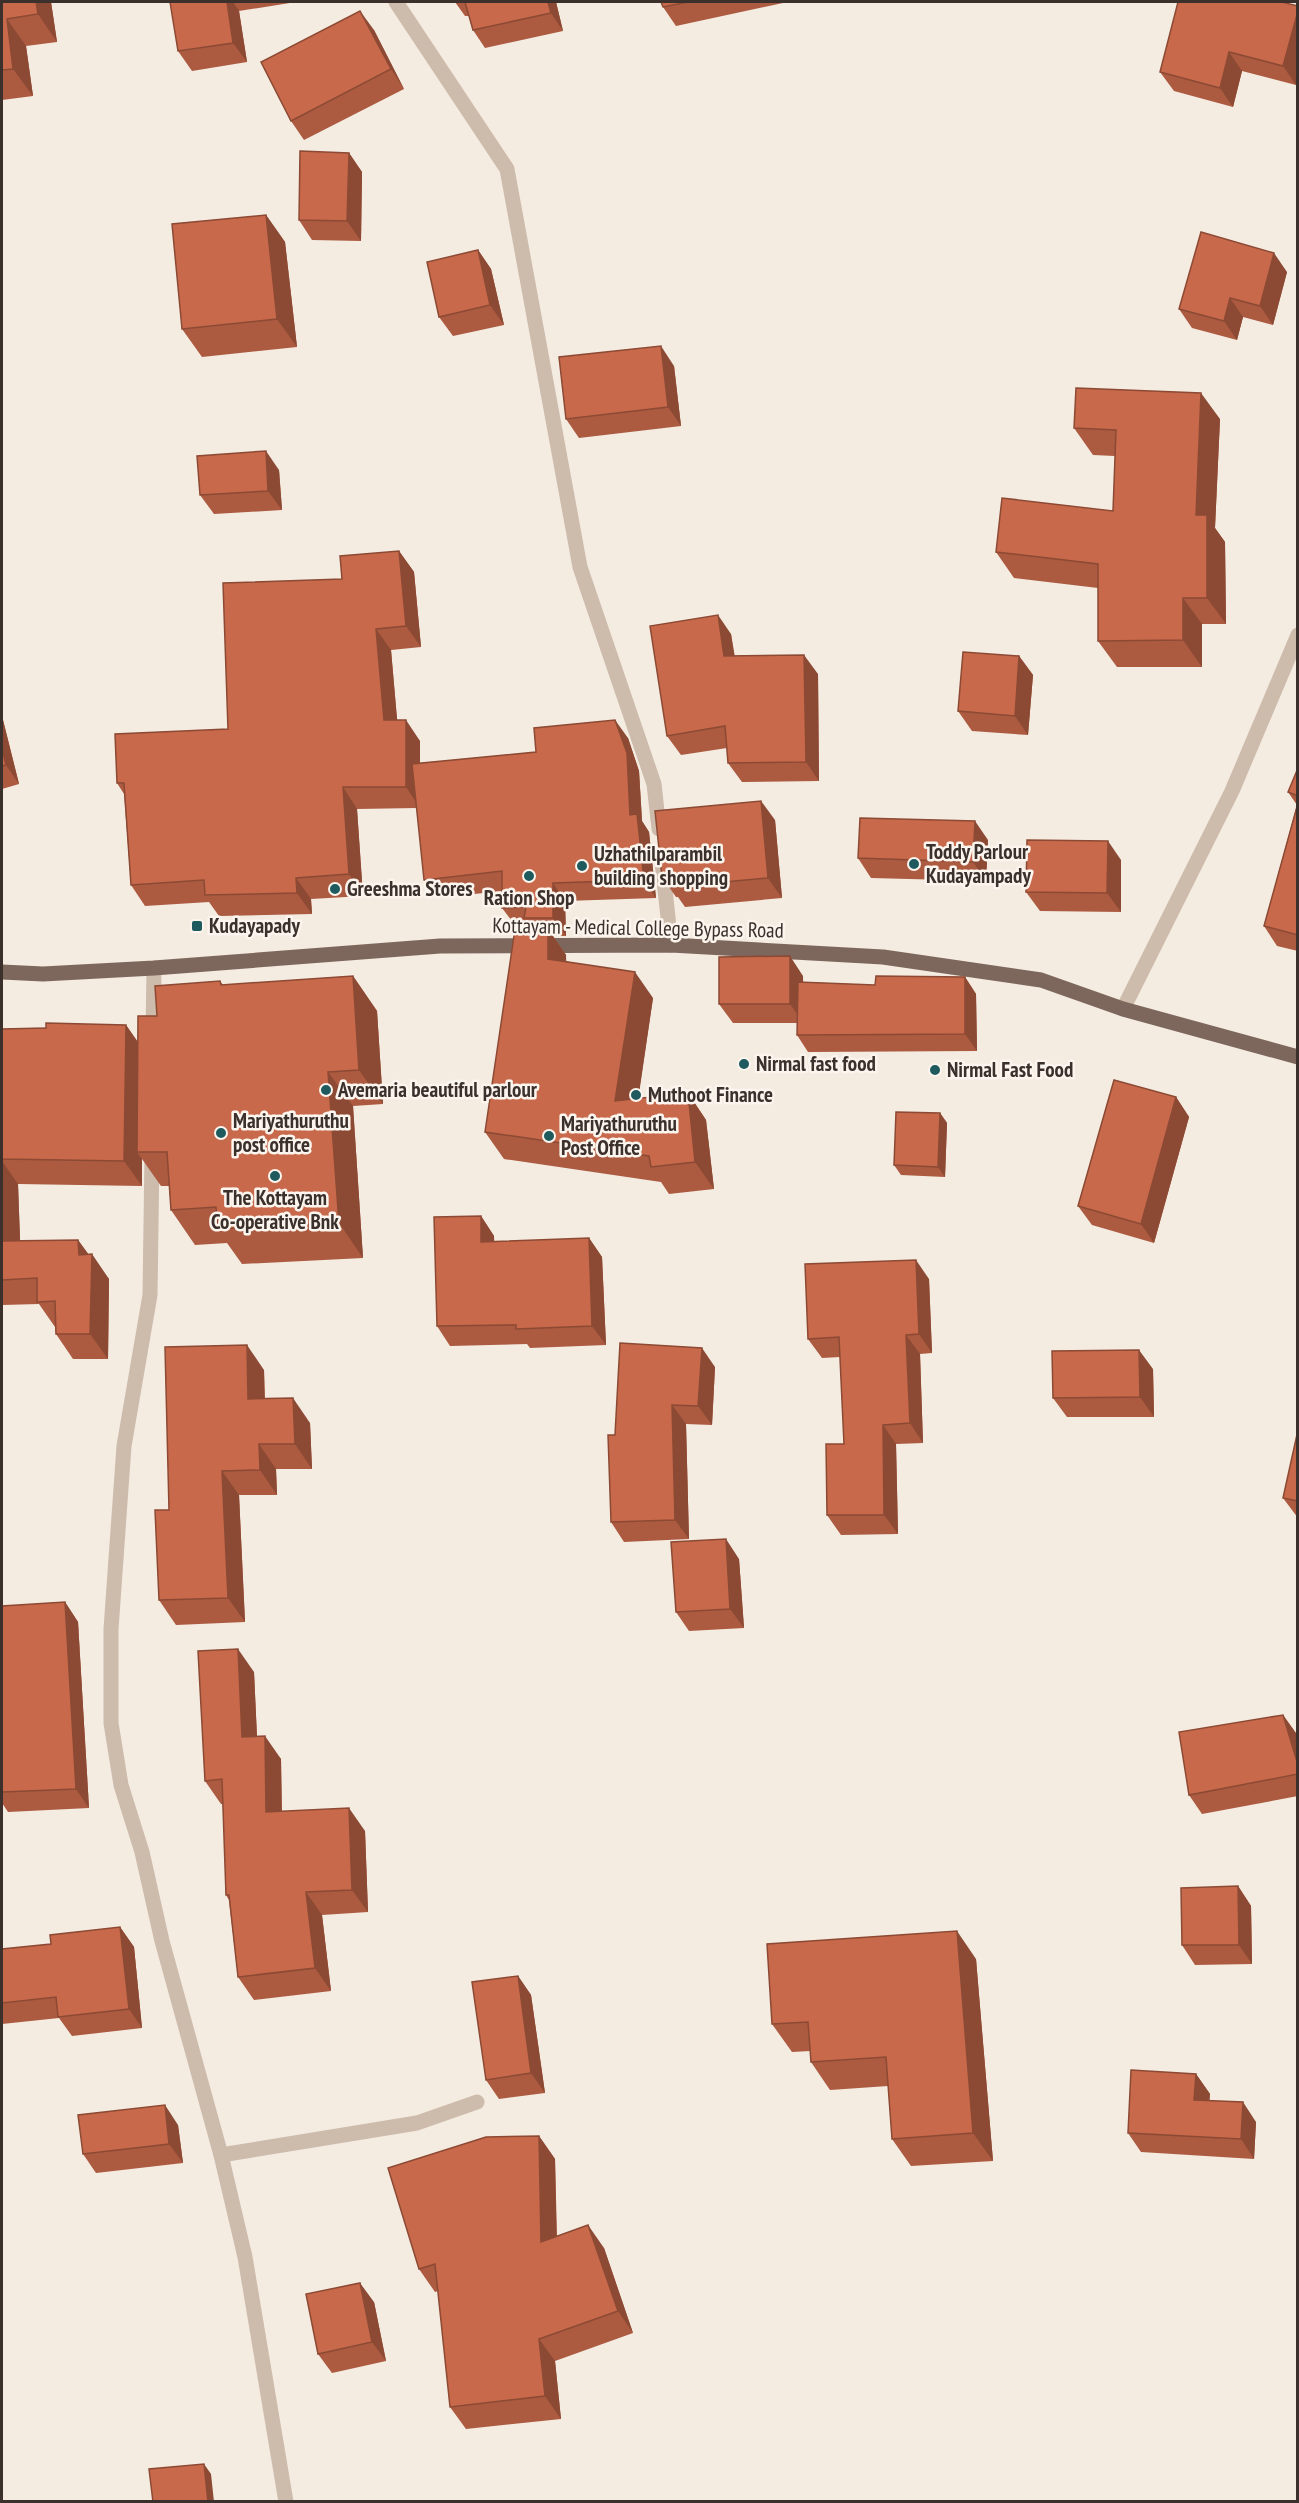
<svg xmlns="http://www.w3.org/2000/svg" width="1299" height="2503" viewBox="0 0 1299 2503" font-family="'PT Sans Narrow',sans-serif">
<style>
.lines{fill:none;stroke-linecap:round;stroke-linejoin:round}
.minor{stroke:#cdbbac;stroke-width:15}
.major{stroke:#7d675c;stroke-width:15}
.wall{fill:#ac5a40}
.shaded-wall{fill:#8c4a34}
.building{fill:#c8694b;stroke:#8c4a34;stroke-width:1.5}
.poi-dot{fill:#1f5a5e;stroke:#fbf5ee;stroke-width:2}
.labels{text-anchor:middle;stroke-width:5;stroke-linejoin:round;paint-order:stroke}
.poi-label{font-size:21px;font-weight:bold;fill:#3b302b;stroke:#fbf5ee;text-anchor:start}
.street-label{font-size:21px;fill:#3b302b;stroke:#fbf5ee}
</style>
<rect width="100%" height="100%" fill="#f4ebe1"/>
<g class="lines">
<g class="minor">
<polyline points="396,2 507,169 580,567 654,784 659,829"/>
<polyline points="662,862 671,945"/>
<polyline points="1123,1009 1232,791 1298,635"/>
<polyline points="153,1034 154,968"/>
<polyline points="152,1154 150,1295 124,1446 111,1629 111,1723 121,1785 142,1852 162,1941 221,2155 245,2257 286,2502"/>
<polyline points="221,2155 417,2123 477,2102"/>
</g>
<polyline class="major" points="2,972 43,974 154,968 440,946 671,945 883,957 1041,980 1123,1009 1298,1057"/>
</g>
<g class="wall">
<polygon points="2,2 51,2 57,42 26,46 33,96 2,100"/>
<polygon points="170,2 296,2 239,11 247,62 192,71 178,51"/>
<polygon points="455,2 556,2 563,31 485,48 473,30 469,16 465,16"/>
<polygon points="661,2 783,2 783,3 676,26 663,7"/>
<polygon points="1298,6 1298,81 1296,85 1242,71 1233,107 1174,91 1160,72"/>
<polygon points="374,30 404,89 304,140 291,121"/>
<polygon points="349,153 362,172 361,241 312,240 299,220"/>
<polygon points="266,215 285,242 297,347 202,357 182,329"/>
<polygon points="478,250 491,269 504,325 453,336 439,317"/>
<polygon points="1287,272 1273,325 1243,317 1237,340 1192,328 1179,309"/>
<polygon points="674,366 681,426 579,438 566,419"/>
<polygon points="1220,419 1215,528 1225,542 1226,624 1202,624 1202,667 1117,667 1098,641 1098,588 1014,578 996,552 1113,511 1115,456 1093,455 1074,428"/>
<polygon points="279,470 282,510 214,514 200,495"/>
<polygon points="399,551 414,572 421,647 391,650 397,720 420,741 420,763 536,752 628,738 639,771 642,821 649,832 656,898 565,901 566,936 553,936 566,955 566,961 653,998 638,1098 688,1093 706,1120 714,1189 669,1194 661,1182 504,1159 485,1132 532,929 530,925 515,925 502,908 502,891 437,898 424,880 417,808 357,809 363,896 311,899 312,914 219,916 209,902 145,906 131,885 124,794 117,783 228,729 342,579"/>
<polygon points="731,634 734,656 818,674 819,781 742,782 728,763 727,748 681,755 667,736"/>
<polygon points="1019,656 1033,675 1028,735 972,731 958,711"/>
<polygon points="2,716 19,784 2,789"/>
<polygon points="1298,768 1298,951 1277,946 1264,926 1297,805 1288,792"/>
<polygon points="775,820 782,898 685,907 678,897 676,897 662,877"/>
<polygon points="988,840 986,881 871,878 858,858"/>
<polygon points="1121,860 1121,912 1040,911 1026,892"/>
<polygon points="353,976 377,1011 383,1104 353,1106 363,1258 242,1264 227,1243 195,1245 171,1210 169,1186 161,1186 142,1159 142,1186 18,1184 20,1241 78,1240 88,1254 109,1279 108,1359 73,1359 56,1334 55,1327 39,1304 2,1305 2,1029 126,1025 138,1042 157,1016 220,981 223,985"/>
<polygon points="803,976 803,982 875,985 965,977 976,994 977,1051 808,1052 797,1035 797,1023 733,1023 719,1004"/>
<polygon points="1176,1097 1189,1117 1154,1243 1092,1225 1078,1206"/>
<polygon points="940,1113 947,1123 945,1177 901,1175 894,1165"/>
<polygon points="481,1216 494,1236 494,1242 589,1238 602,1257 606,1345 530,1348 527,1344 450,1346 437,1326"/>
<polygon points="929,1279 932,1353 920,1354 923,1443 896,1444 898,1534 841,1535 827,1515 844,1444 840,1357 822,1358 808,1339"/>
<polygon points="715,1367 712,1425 686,1424 689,1539 624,1542 611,1522 615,1435"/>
<polygon points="1153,1369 1154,1417 1067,1417 1053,1398"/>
<polygon points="264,1370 265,1399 310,1423 312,1469 276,1469 277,1495 239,1495 245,1622 176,1625 159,1600 169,1510"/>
<polygon points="1298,1430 1298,1518 1283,1498"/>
<polygon points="739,1559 744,1628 689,1631 676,1612"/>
<polygon points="65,1602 78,1622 89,1808 8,1812 2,1803 2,1606"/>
<polygon points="254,1672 257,1736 281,1759 282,1811 365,1831 368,1912 322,1915 331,1991 254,2000 238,1977 229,1900 226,1895 223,1804 221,1804 205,1781"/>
<polygon points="1283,1715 1298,1736 1298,1796 1202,1814 1189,1795"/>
<polygon points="1238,1886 1251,1906 1252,1964 1195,1965 1182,1945"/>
<polygon points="120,1927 134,1947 142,2028 72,2036 59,2018 2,2024 2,1949 51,1944"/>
<polygon points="976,1959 993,2161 911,2166 892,2139 888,2086 830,2090 811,2062 810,2051 792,2052 772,2024"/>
<polygon points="518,1976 531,1995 545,2093 499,2099 486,2080"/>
<polygon points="1196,2074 1210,2094 1209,2101 1256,2122 1254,2159 1141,2152 1128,2133"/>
<polygon points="178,2125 183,2163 96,2173 83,2154"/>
<polygon points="539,2136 555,2159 557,2236 604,2248 633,2333 555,2361 561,2419 466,2429 450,2407 438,2291 435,2292 419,2269"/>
<polygon points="374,2302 386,2361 332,2373 318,2354"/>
</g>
<g class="shaded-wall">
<polygon points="36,2 51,2 57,42 38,14"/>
<polygon points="227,2 233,2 239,11 247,62 233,43"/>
<polygon points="548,2 556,2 563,31 551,13"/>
<polygon points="360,11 374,30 404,89 391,69"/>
<polygon points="1298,11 1298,81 1296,85 1283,66"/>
<polygon points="7,19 26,46 33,96 13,69"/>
<polygon points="1229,52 1242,71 1233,107 1220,88"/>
<polygon points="349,153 362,172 361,241 347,221"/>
<polygon points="266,215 285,242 297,347 277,319"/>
<polygon points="478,250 491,269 504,325 490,305"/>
<polygon points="1274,253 1287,272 1273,325 1260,306"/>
<polygon points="1230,298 1243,317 1237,340 1224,321"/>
<polygon points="661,346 674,366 681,426 668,407"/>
<polygon points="1201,393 1220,419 1215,528 1225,542 1226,624 1207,598 1196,515"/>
<polygon points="266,451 279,470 282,510 268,491"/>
<polygon points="399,551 414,572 421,647 406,626"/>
<polygon points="1183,598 1202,624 1202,667 1183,640"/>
<polygon points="718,615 731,634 738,675 724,656"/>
<polygon points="376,629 391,650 399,741 384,720"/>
<polygon points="804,655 818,674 819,781 806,762"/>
<polygon points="1019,656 1033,675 1028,735 1015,716"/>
<polygon points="2,716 19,784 6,765 2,749"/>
<polygon points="406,720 420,741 420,808 406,787"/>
<polygon points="615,720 628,738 639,771 642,821 649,832 656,898 644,880 630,815"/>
<polygon points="343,787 357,809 363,896 349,874"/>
<polygon points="761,801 775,820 782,898 768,878"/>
<polygon points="975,821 988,840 986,881 973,862"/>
<polygon points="1108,841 1121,860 1121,912 1107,893"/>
<polygon points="296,878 311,899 312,914 297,893"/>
<polygon points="553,883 565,901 566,936 553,918"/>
<polygon points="548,929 566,955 567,985 548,959"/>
<polygon points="790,956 803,976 804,1023 790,1004"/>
<polygon points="635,972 653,998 634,1128 615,1101"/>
<polygon points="353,976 377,1011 383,1104 359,1070"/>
<polygon points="965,977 976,994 977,1051 965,1034"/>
<polygon points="126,1025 143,1050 137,1152 142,1159 142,1186 124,1161"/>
<polygon points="328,1072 353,1106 363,1258 339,1223"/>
<polygon points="688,1093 706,1120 714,1189 695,1162"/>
<polygon points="1176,1097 1189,1117 1154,1243 1141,1224"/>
<polygon points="940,1113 947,1123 945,1177 938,1167"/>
<polygon points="2,1161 18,1184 21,1266 3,1241"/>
<polygon points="481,1216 494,1236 495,1261 481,1242"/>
<polygon points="589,1238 602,1257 606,1345 592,1326"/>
<polygon points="78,1240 92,1259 92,1254 109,1279 108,1359 90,1334 79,1255"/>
<polygon points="916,1260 929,1279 932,1353 919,1334"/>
<polygon points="906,1335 920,1354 923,1443 910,1423"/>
<polygon points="247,1345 264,1370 265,1424 248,1399"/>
<polygon points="702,1348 715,1367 712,1425 698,1406"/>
<polygon points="1139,1350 1153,1369 1154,1417 1140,1397"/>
<polygon points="293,1398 310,1423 312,1469 295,1444"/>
<polygon points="672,1405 686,1424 689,1539 675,1520"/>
<polygon points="883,1425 896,1444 898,1534 884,1515"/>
<polygon points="259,1444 276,1469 277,1495 260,1470"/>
<polygon points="222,1471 239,1495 245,1622 228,1598"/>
<polygon points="726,1539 739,1559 744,1628 730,1609"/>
<polygon points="65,1602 78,1622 89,1808 76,1789"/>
<polygon points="238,1649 254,1672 258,1760 242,1737"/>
<polygon points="1283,1715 1298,1736 1298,1765"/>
<polygon points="265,1736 281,1759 282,1835 266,1812"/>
<polygon points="349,1808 365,1831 368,1912 352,1890"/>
<polygon points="1238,1886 1251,1906 1252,1964 1239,1945"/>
<polygon points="306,1892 322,1915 331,1991 315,1968"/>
<polygon points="120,1927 134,1947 142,2028 129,2009"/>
<polygon points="957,1931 976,1959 993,2161 973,2133"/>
<polygon points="518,1976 531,1995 545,2093 531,2073"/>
<polygon points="1196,2074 1210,2094 1208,2119 1194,2100"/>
<polygon points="1243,2102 1256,2122 1254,2159 1241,2139"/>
<polygon points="165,2105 178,2125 183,2163 169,2144"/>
<polygon points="539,2136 555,2159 557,2264 541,2242"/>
<polygon points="588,2225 604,2248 633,2333 618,2311"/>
<polygon points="360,2283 374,2302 386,2361 372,2342"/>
<polygon points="539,2339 555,2361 561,2419 545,2396"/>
<polygon points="204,2464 211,2474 214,2502 208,2502"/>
</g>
<g class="building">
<polygon points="2,2 36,2 38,14 7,19 13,69 2,70"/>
<polygon points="170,2 227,2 233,43 178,51"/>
<polygon points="465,2 548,2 551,13 473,30"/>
<polygon points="661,2 688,2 663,7"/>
<polygon points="1178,2 1282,2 1298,6 1298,11 1283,66 1229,52 1220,88 1160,72"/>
<polygon points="360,11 391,69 291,121 261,62"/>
<polygon points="300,151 349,153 347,221 299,220"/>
<polygon points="266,215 277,319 182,329 172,224"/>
<polygon points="1201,232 1274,253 1260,306 1230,298 1224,321 1179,309"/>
<polygon points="478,250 490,305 439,317 427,262"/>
<polygon points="661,346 668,407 566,419 559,357"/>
<polygon points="1076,388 1201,393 1196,515 1207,515 1207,598 1183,598 1183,640 1098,641 1098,564 996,552 1002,498 1113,511 1116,430 1074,428"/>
<polygon points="266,451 268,491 200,495 197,456"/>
<polygon points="399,551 406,626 376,629 384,720 406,720 406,787 343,787 349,874 296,878 297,893 205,895 204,880 131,885 124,783 117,783 115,734 228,729 223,583 342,579 340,556"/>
<polygon points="718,615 724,656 804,655 806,762 728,763 725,726 667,736 650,626"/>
<polygon points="963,652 1019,656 1015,716 958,711"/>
<polygon points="615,720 627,753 630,815 637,814 644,880 553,883 553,918 524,918 526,907 502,908 502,871 424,880 412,764 536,752 534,728"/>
<polygon points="2,749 6,765 2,766"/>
<polygon points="1298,768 1298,796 1288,792"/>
<polygon points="761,801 768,878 671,887 670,877 662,877 655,811"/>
<polygon points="1298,803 1298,935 1264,926"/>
<polygon points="860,818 975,821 973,862 858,858"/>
<polygon points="1027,840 1108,841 1107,893 1026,892"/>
<polygon points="515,929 548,929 548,959 635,972 615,1101 688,1093 695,1162 651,1167 649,1156 485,1132"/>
<polygon points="790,956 790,1004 719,1004 719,957"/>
<polygon points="353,976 359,1070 328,1072 339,1223 218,1229 216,1207 171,1210 167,1152 137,1152 138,1016 157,1016 155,986 220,981 221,985"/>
<polygon points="876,976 965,977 965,1034 797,1035 798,982 875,985"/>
<polygon points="46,1023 126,1025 124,1161 2,1159 2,1029 46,1028"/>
<polygon points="1114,1080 1176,1097 1141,1224 1078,1206"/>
<polygon points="896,1112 940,1113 938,1167 894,1165"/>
<polygon points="2,1192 3,1241 78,1240 79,1255 92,1254 90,1334 56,1334 55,1301 37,1302 37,1278 2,1280"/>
<polygon points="481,1216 481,1242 589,1238 592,1326 516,1329 516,1325 437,1326 434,1217"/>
<polygon points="916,1260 919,1334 906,1335 910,1423 883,1425 884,1515 827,1515 826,1444 844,1444 839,1337 808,1339 805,1264"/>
<polygon points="620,1343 702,1348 698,1406 672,1405 675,1520 611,1522 608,1435 615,1435"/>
<polygon points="247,1345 248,1399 293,1398 295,1444 259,1444 260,1470 222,1471 228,1598 159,1600 155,1510 169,1510 165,1347"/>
<polygon points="1139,1350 1140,1397 1053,1398 1052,1351"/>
<polygon points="1298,1430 1298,1501 1283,1498"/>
<polygon points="726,1539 730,1609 676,1612 671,1542"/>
<polygon points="65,1602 76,1789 2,1792 2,1606"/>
<polygon points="238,1649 242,1737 265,1736 266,1812 349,1808 352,1890 306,1892 315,1968 238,1977 229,1895 226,1895 222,1779 205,1781 198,1651"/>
<polygon points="1283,1715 1298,1765 1298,1774 1189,1795 1179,1732"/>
<polygon points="1238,1886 1239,1945 1182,1945 1181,1888"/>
<polygon points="120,1927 129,2009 58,2017 56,1997 2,2003 2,1949 51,1944 50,1935"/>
<polygon points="957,1931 973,2133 892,2139 886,2057 811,2062 808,2022 772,2024 767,1944"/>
<polygon points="518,1976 531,2073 486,2080 472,1982"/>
<polygon points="1131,2070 1196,2074 1194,2100 1243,2102 1241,2139 1128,2133"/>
<polygon points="165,2105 169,2144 83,2154 78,2115"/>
<polygon points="539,2136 541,2242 588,2225 618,2311 539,2339 545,2396 450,2407 435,2264 419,2269 388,2168 486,2137"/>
<polygon points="360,2283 372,2342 318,2354 306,2294"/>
<polygon points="204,2464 208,2502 153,2502 149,2469"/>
</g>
<g class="poi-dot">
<circle cx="914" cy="864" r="6"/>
<circle cx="582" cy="866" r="6"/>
<circle cx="529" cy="876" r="6"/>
<circle cx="335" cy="889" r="6"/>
<rect x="191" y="920" width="12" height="12" rx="3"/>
<circle cx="744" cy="1064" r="6"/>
<circle cx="935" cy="1070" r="6"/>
<circle cx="326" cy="1090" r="6"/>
<circle cx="636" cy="1095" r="6"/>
<circle cx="221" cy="1133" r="6"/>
<circle cx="549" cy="1136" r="6"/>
<circle cx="275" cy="1176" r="6"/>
</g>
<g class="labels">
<g class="poi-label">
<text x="926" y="859">Toddy Parlour<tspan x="926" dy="24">Kudayampady</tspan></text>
<text x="594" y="861">Uzhathilparambil<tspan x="594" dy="24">building shopping</tspan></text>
<text x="347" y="896">Greeshma Stores</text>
<text x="529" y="905" text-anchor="middle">Ration Shop</text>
<text x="209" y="933">Kudayapady</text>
<text x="756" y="1071">Nirmal fast food</text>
<text x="947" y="1077">Nirmal Fast Food</text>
<text x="338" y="1097">Avemaria beautiful parlour</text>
<text x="648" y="1102">Muthoot Finance</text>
<text x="233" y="1128">Mariyathuruthu<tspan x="233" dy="24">post office</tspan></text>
<text x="561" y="1131">Mariyathuruthu<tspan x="561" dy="24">Post Office</tspan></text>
<text x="275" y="1205" text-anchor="middle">The Kottayam<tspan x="275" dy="24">Co-operative Bnk</tspan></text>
</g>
<g class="street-label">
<text transform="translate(638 928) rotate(1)" y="7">Kottayam - Medical College Bypass Road</text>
</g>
</g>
<rect width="1299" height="2503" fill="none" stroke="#3b302b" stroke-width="6"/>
</svg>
